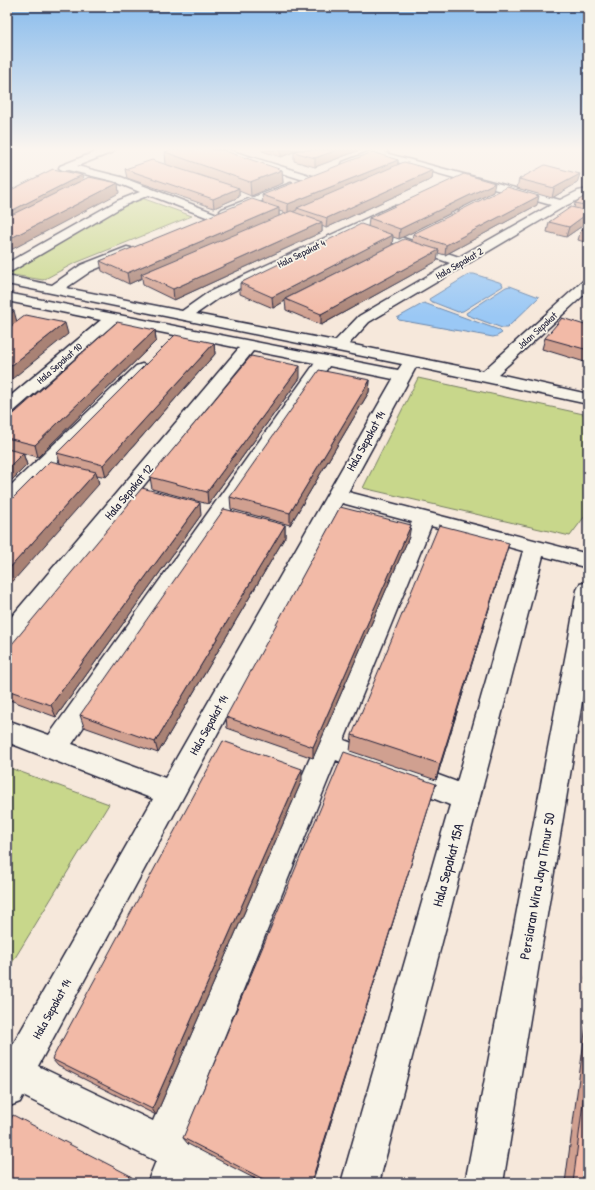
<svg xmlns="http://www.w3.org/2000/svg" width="595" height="1190" viewBox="0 0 595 1190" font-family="'Patrick Hand',sans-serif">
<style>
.green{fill:#c8d78b;stroke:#757c63}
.water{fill:#9ac8f5;stroke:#6a86ab}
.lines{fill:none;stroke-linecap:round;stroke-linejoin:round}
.minor-casing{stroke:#22223b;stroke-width:3}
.minor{fill:#f7f3e8;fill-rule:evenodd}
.wall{fill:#d0a090;stroke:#22223b;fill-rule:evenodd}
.shaded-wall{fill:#a98275;stroke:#22223b}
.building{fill:#f2baa7;stroke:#22223b}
.labels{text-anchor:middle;stroke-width:3.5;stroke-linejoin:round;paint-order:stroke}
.far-street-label{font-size:10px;fill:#22223b;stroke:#f7f3e8}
.street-label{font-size:12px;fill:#22223b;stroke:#f7f3e8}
.near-street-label{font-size:14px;fill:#22223b;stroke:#f7f3e8}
</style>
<rect width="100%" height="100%" fill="#f6e8db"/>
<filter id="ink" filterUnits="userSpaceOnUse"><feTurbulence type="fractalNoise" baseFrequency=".025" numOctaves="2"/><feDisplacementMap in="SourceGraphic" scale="8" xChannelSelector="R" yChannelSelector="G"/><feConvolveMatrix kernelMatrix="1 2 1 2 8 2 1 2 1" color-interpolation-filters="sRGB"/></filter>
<g filter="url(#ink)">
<g class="green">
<polygon points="139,197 192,216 73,264 43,280 7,274 7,272"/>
<polygon points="418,378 588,415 588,512 570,536 363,488"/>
<polygon points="7,767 109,804 7,971"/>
</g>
<g class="water">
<polygon points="470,274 474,274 502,283 503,286 463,311 458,312 430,301 429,299"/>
<polygon points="510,286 539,297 507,328 502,328 467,315 466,313 506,287"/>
<polygon points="424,303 499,330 502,333 497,336 493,337 399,320 397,318"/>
</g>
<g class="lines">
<defs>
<g id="minor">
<polygon points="100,150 114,150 113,152 77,166 121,177 217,214 219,216 217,218 209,218 149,195 125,205 12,271 7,272 7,263 117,201 140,192 113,181 68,170 64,171 59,168 60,166"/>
<polygon points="214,150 229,150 315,177 316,179 315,181 307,181 215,152"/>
<path d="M374 150H388L385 153 560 200 578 191 588 189V195L565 206 369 322 349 344 483 371 583 281 588 280V291L498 374 588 394V404L416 367 348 492 588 554V568L543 556 379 1183H341L450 805 336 760 184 1136 249 1170 255 1183H197L187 1177 185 1183H147L156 1161 23 1096 20 1102 7 1107V1055L153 799 7 742V720L49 735 315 363 253 351 15 644 7 647V622L239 348 115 323 13 412 7 413V399L101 320 7 301V293L398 370 402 364 7 284V276L52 285 81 265 127 247 131 248 133 251 131 254 91 271 66 288 182 311 209 292 393 206H401L403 208 401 210 368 226 459 257 551 205 376 156 347 167 342 164 343 162ZM359 231 450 263 359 316 335 341 196 314 219 298ZM329 366 393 379 165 778 72 744ZM342 503 412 522 153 1121 38 1066ZM431 526 523 551 457 782 344 740Z"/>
<polygon points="291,183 295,184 296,186 295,188 230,213 222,213 220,211 222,209"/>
<polygon points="142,364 148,366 150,369 148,372 14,504 7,506 7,489 136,366"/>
<polygon points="588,582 588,665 503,1183 465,1183 568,643 577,590 580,584"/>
</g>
</defs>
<use href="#minor" class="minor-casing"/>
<use href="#minor" class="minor"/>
</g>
<g class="wall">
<polygon points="262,150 298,150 281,157 262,151"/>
<polygon points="299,150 360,150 315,167 294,161 294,152"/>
<polygon points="165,152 282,170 283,183 251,196 239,191 239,197 214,208 127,178 125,169 166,165"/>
<path d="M398 160V165L433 170 432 179 326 228 322 226V232L174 300 143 285 142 278 129 284 102 271 100 261 263 203 262 195ZM279 211 286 213 279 216Z"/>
<polygon points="519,179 577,183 552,198 517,188"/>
<polygon points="493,192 399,239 393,237 392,245 412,241 413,234 537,205 445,255 438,253 437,261 321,325 286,310 285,301 273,308 240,294 240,283 368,227 369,218"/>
<polygon points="588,194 588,222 566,237 547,232 549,222 574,208 575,203"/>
<polygon points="588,224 588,243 578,240 581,230"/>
<polygon points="588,326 588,363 542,349 545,338"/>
<polygon points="155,330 156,341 38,457 23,453 27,465 7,485 7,420"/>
<polygon points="214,343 215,354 106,477 97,475 99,484 60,463 57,453"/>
<polygon points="300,378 208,504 152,489 150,477"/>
<polygon points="370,380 369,392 290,525 231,509 230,497"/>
<polygon points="201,515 56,717 7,699 7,650"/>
<polygon points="285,525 285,537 158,753 84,727 80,715"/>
<polygon points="409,537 313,758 227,728 226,717"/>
<polygon points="504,560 436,780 350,751 352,735"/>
<polygon points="302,780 156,1115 58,1066 52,1059"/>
<polygon points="431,799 312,1183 263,1183 188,1144 183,1138"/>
<polygon points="588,963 588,981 586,980"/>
<polygon points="588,1010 588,1183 565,1183"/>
</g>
<g class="shaded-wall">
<polygon points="281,150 298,150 281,157"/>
<polygon points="337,150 360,150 315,167 315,158"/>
<polygon points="398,160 397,169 297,208 297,210 288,214 288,204"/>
<polygon points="282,170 283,183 251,196 250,182"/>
<polygon points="433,170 432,179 326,228 327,218"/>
<polygon points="580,174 577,183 552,198 554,188"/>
<polygon points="82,175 84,184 7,224 7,213"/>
<polygon points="118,183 119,193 7,252 7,240"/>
<polygon points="495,183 493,192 399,239 400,229"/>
<polygon points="239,188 239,197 214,208 213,199"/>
<polygon points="539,196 537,205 445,255 446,245"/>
<polygon points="279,208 279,218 141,274 142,278 129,284 127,273"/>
<polygon points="588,213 588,222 566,237 569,227"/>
<polygon points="322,222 322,232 174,300 173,289"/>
<polygon points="393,235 392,245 285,299 285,301 273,308 272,297"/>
<polygon points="439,250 437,261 321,325 321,314"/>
<polygon points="14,311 17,322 7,330 7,316"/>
<polygon points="65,323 68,334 7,383 7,369"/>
<polygon points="155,330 156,341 38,457 35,445"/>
<polygon points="214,343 215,354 106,477 103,465"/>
<polygon points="300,366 300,378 208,504 207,492"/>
<polygon points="370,380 369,392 290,525 290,513"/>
<polygon points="23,453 27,465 7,485 7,469"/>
<polygon points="96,472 99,484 7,588 7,571"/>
<polygon points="200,503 201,515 56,717 51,705"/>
<polygon points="285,525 285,537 158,753 155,742"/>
<polygon points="411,525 409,537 313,758 313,747"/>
<polygon points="509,543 504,560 436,780 440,764"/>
<polygon points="302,769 302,780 156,1115 152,1109"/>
<polygon points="436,784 431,799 312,1183 311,1183"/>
<polygon points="129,1175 134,1179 132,1183 126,1183"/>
</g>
<g class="building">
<polygon points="171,150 222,150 282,170 250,182 165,152"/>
<polygon points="299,150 337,150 315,158 294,152"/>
<polygon points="373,152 398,160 288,204 262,195"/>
<polygon points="152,160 239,188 213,199 125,169"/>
<polygon points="404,162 433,170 327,218 297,208"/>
<polygon points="545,165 580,174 554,188 519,179"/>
<polygon points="53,169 82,175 7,213 7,192"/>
<polygon points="464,174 495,183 400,229 369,218"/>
<polygon points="89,177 118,183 7,240 7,217"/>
<polygon points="507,187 539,196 446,245 413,234"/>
<polygon points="588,194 588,206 575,203"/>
<polygon points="252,199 279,208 127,273 100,261"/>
<polygon points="571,207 588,211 588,213 569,227 549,222"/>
<polygon points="291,211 322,222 173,289 141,274"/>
<polygon points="361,224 393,235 272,297 240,283"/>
<polygon points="588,224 588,232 581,230"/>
<polygon points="404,239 439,250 321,314 285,299"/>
<polygon points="7,309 14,311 7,316"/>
<polygon points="26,315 65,323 7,369 7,329"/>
<polygon points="562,318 588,326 588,350 545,338"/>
<polygon points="117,322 155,330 35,445 7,438 7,420"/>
<polygon points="175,335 214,343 103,465 57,453"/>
<polygon points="251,356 300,366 207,492 150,477"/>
<polygon points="319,370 370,380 290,513 230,497"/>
<polygon points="7,449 23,453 7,469"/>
<polygon points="50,461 96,472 7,571 7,504"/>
<polygon points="142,488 200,503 51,705 7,690 7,650"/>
<polygon points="340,507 411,525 313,747 226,717"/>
<polygon points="224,509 285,525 155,742 80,715"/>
<polygon points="439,525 509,543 440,764 352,735"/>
<polygon points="223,741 302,769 152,1109 52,1059"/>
<polygon points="344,752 436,784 311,1183 271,1183 183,1138"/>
<polygon points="588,1062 588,1183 573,1183"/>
<polygon points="13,1115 129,1175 126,1183 7,1183 7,1126"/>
</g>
</g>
<linearGradient id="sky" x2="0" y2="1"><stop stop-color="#89bced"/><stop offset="0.47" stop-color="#fbf5ef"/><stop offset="1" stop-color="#fbf5ef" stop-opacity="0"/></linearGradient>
<rect width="595" height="317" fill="url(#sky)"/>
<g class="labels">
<g class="far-street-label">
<text transform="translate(301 253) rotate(-26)" y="4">Hala Sepakat 4</text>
<text transform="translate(459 263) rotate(-30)" y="4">Hala Sepakat 2</text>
<text transform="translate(537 330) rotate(-42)" y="4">Jalan Sepakat</text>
<text transform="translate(59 363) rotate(-41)" y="4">Hala Sepakat 10</text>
</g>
<g class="street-label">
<text transform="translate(366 441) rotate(-61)" y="4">Hala Sepakat 14</text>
<text transform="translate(129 492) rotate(-50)" y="4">Hala Sepakat 12</text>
<text transform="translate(209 725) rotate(-61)" y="4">Hala Sepakat 14</text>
<text transform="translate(52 1009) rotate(-61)" y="4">Hala Sepakat 14</text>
</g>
<g class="near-street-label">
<text transform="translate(448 865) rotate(-75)" y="5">Hala Sepakat 15A</text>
<text transform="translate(537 886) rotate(-80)" y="5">Persiaran Wira Jaya Timur 50</text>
</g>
</g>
<rect width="595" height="1190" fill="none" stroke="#f7f3e8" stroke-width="24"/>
<rect x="12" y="12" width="571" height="1166" fill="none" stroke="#22223b" stroke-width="1.5" filter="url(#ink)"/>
</svg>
